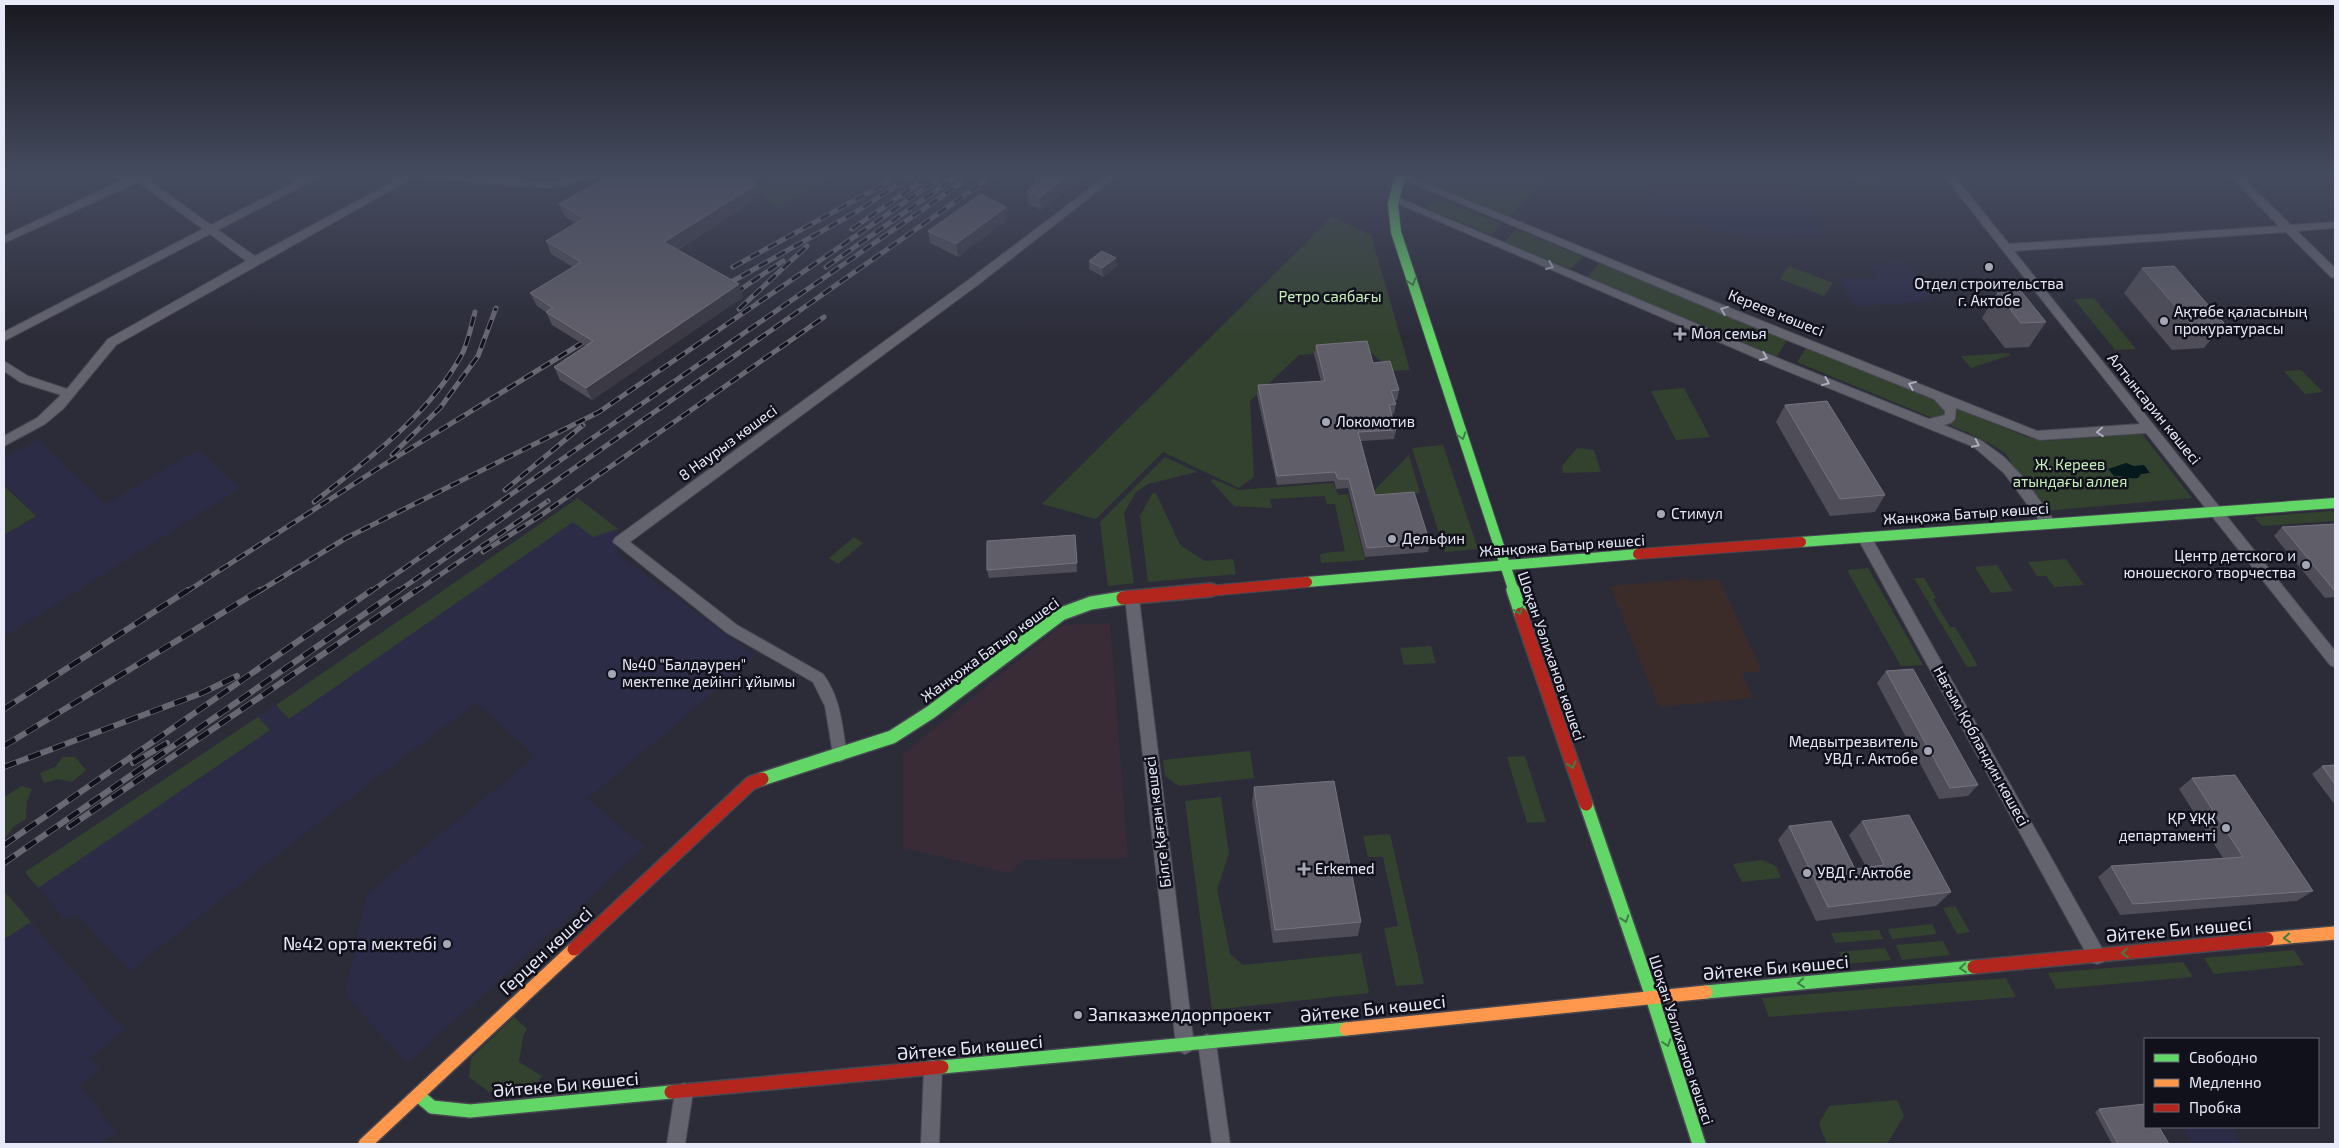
<svg xmlns="http://www.w3.org/2000/svg" width="2339" height="1148" viewBox="0 0 2339 1148" font-family="'Exo 2',sans-serif">
<style>
.commercial{fill:#392c37}
.built{fill:#2d2c47}
.medical{fill:#3c2c29}
.green{fill:#33422f}
.water{fill:#04191c}
.lines{fill:none;stroke-linecap:round;stroke-linejoin:round}
.street-casing{stroke:#484853;stroke-width:2}
.fast-far1-casing{stroke:#484853;stroke-width:12}
.fast-casing{stroke:#484853;stroke-width:16}
.slow-casing{stroke:#484853;stroke-width:16}
.jam-far1-casing{stroke:#484853;stroke-width:12}
.jam-casing{stroke:#484853;stroke-width:16}
.street{fill:#64646f;fill-rule:evenodd}
.fast-far1{stroke:#63d668;stroke-width:10}
.fast{stroke:#63d668;stroke-width:13}
.slow{stroke:#ff974d;stroke-width:13}
.jam-far1{stroke:#b3261e;stroke-width:10}
.jam{stroke:#b3261e;stroke-width:13}
.rail-far1-casing{stroke:#686872;stroke-width:5}
.rail-casing{stroke:#686872;stroke-width:6}
.rail-far1{stroke:#11111c;stroke-width:3;stroke-dasharray:10;stroke-linecap:butt}
.rail{stroke:#11111c;stroke-width:4.5;stroke-dasharray:13;stroke-linecap:butt}
.wall{fill:#4f4d57}
.shaded-wall{fill:#3a3944}
.building{fill:#605e69;stroke:#75737f}
.oneway{stroke:#adadbb}
.oneway2{stroke:#3e7d46}
.poi-dot{fill:#a6a7b6;stroke:#11111c;stroke-width:2}
.labels{text-anchor:middle;stroke-width:5;stroke-linejoin:round;paint-order:stroke}
.poi-label{font-size:15px;fill:#e8e9f9;stroke:#11111c;text-anchor:start}
.park-label{font-size:15px;fill:#c8efba;stroke:#11111c}
.street-label{font-size:15px;fill:#e8e9f9;stroke:#11111c}
.near-street-label{font-size:18px;fill:#e8e9f9;stroke:#11111c}
.near-poi-label{font-size:18px;fill:#e8e9f9;stroke:#11111c;text-anchor:end}
</style>
<rect width="100%" height="100%" fill="#2c2c39"/>
<polygon class="commercial" points="1110,623 1128,858 1022,860 1010,873 903,848 903,754 1062,625"/>
<g class="built">
<polygon points="1612,176 1790,176 1825,236 1748,238 1680,220 1640,205 1651,191"/>
<polygon points="1906,262 1934,301 1856,306 1838,279 1877,277 1869,264"/>
<polygon points="37,440 106,504 198,450 240,488 4,637 4,536 37,516 4,483 4,458"/>
<polygon points="578,498 618,529 617,554 756,656 587,799 645,847 408,1063 345,995 367,894 536,756 476,703 372,781 130,971 76,913 66,920 25,872 276,705"/>
<polygon points="4,891 124,1030 90,1057 99,1070 80,1085 116,1133 98,1144 4,1144"/>
<polygon points="2183,1127 2231,1127 2241,1144 2192,1144"/>
</g>
<polygon class="medical" points="1689,579 1691,581 1719,579 1762,671 1742,673 1753,698 1659,707 1610,586"/>
<g class="green">
<polygon points="778,176 829,176 831,177 778,207 752,191"/>
<polygon points="1417,176 1540,176 1547,178 1510,217 1422,181"/>
<polygon points="1852,176 1878,176 1886,187 1861,188"/>
<polygon points="1437,198 1502,224 1491,235 1426,208"/>
<polygon points="1332,217 1371,235 1410,370 1392,371 1367,349 1299,355 1250,401 1254,477 1239,488 1163,452 1096,519 1042,504"/>
<polygon points="1516,229 1583,257 1571,269 1504,242"/>
<polygon points="1599,263 1787,340 1777,356 1587,277"/>
<polygon points="1789,266 1833,283 1824,296 1780,279"/>
<polygon points="2094,298 2136,349 2115,350 2074,299"/>
<polygon points="1807,347 2024,436 2046,441 2142,434 2192,498 2045,511 2005,453 1994,446 1969,433 1797,362"/>
<polygon points="2009,353 2011,355 1971,368 1961,356"/>
<polygon points="2301,370 2323,392 2305,394 2284,371"/>
<polygon points="1684,388 1710,437 1676,440 1651,391"/>
<polygon points="1443,445 1477,546 1478,549 1445,552 1412,448"/>
<polygon points="1577,448 1594,450 1601,472 1563,473 1562,466"/>
<polygon points="1409,455 1420,493 1368,497"/>
<polygon points="1165,457 1197,472 1148,484 1136,492 1124,513 1134,583 1108,586 1100,522"/>
<polygon points="1213,479 1239,490 1333,483 1338,495 1348,494 1365,560 1321,563 1320,555 1324,553 1345,551 1335,504 1327,504 1325,496 1270,499 1272,508 1234,506 1211,481"/>
<polygon points="4,486 36,516 4,535"/>
<polygon points="1156,493 1180,545 1205,561 1233,559 1236,574 1148,582 1140,516 1152,494"/>
<polygon points="578,498 618,529 593,537 573,522 289,719 276,705"/>
<polygon points="2332,511 2335,515 2335,521 2262,526 2254,517"/>
<polygon points="854,537 863,543 838,564 829,558"/>
<polygon points="2066,559 2084,585 2054,587 2046,576 2037,576 2028,562"/>
<polygon points="1997,565 2013,591 1991,593 1975,567"/>
<polygon points="1868,568 1923,665 1901,666 1847,570"/>
<polygon points="1914,578 1924,578 1936,598 1933,599 1950,627 1955,627 1978,666 1967,667"/>
<polygon points="1431,646 1436,663 1404,665 1400,648"/>
<polygon points="258,717 270,730 38,888 25,872"/>
<polygon points="1250,751 1254,778 1179,786 1165,776 1163,760"/>
<polygon points="1525,756 1546,822 1527,823 1507,757"/>
<polygon points="63,757 75,757 86,770 72,782 58,779 44,783 40,773 55,767"/>
<polygon points="22,786 32,789 27,801 26,819 13,827 4,840 4,797"/>
<polygon points="1221,797 1229,854 1217,889 1230,954 1243,965 1361,953 1369,993 1212,1010 1185,801"/>
<polygon points="1390,834 1424,984 1396,986 1384,928 1398,926 1383,857 1368,857 1363,836"/>
<polygon points="1762,860 1776,866 1781,878 1742,882 1733,864"/>
<polygon points="4,891 31,922 4,939"/>
<polygon points="1955,906 1970,932 1957,934 1943,908"/>
<polygon points="1932,924 1937,934 1892,939 1888,929"/>
<polygon points="1879,930 1883,939 1835,943 1831,933"/>
<polygon points="1943,941 1950,955 1902,960 1896,945"/>
<polygon points="1885,948 1891,960 1845,964 1839,952"/>
<polygon points="2294,950 2304,965 2214,974 2204,958"/>
<polygon points="2183,962 2193,977 2056,989 2048,973"/>
<polygon points="2006,978 2016,997 1769,1017 1762,998"/>
<polygon points="514,1017 527,1029 523,1036 519,1062 542,1076 530,1093 489,1092 469,1077 471,1058"/>
<polygon points="1897,1100 1904,1116 1887,1144 1827,1144 1819,1124 1829,1106"/>
</g>
<path class="water" d="M2126 463 2134 466 2144 465 2150 473 2141 474 2138 478C2130 480 2123 475 2114 476L2108 469Z"/>
<g class="lines">
<defs>
<g id="street">
<polygon points="131,176 148,176 146,178 211,225 307,176 319,176 318,178 218,230 255,256 404,176 416,176 116,345 63,409 45,424 4,446 4,436 37,418 61,395 20,382 4,371 4,361 28,376 67,389 108,339 246,261 210,234 4,341 4,332 203,229 138,182 4,243 4,236"/>
<path d="M421 176C463 172 506 181 549 182 564 182 578 174 594 176L593 178 551 188 426 179Z"/>
<path d="M1106 176H1117L979 284 630 542 737 625 823 674C841 698 842 726 847 755L844 760 839 762 834 760 825 706 813 682 727 633 613 542 615 538 971 278Z"/>
<polygon points="1395,176 1408,176 1740,312 2037,431 2140,424 1944,176 1954,176 2009,244 2279,226 2230,176 2241,176 2291,225 2335,222 2335,228 2297,231 2335,268 2335,278 2331,277 2286,232 2014,251 2335,651 2335,667 2330,665 2146,433 2040,440 1956,408 1955,419 1951,423 1944,425 1982,441 2004,457 2022,476 2056,523 2054,527 2044,527 2004,473 1974,447 1777,367 1387,199 1392,196 1396,197 1785,361 1929,419 1945,415 1945,411 1934,399 1732,318"/>
<polygon points="1864,532 1869,533 2103,950 2106,956 2103,962 2097,964 2091,962 1857,537 1859,533"/>
<polygon points="1132,592 1137,594 1139,598 1194,1045 1191,1051 1185,1054 1179,1051 1176,1045 1125,598 1127,594"/>
<polygon points="1207,1034 1213,1037 1216,1043 1230,1144 1212,1144 1198,1043 1201,1037"/>
<polygon points="933,1059 939,1062 942,1068 939,1144 921,1144 924,1068 927,1062"/>
<polygon points="684,1083 690,1086 693,1092 685,1144 667,1144 675,1092 678,1086"/>
</g>
<g id="fast-far1">
<polyline points="1400,176 1393,204 1396,232 1514,592"/>
<polyline points="1801,542 2335,503"/>
<polyline points="1307,582 1638,554"/>
</g>
<g id="fast">
<polyline points="1513,590 1521,614"/>
<polyline points="762,779 892,737 931,712 1061,614 1091,603 1123,598"/>
<polyline points="1586,804 1652,997 1699,1144"/>
<polyline points="1706,992 1974,967"/>
<polyline points="942,1067 1346,1029"/>
<polyline points="418,1095 432,1107 470,1111 671,1092"/>
</g>
<g id="slow">
<polyline points="2267,939 2335,933"/>
<polyline points="1346,1029 1706,992"/>
<polyline points="365,1144 574,949"/>
</g>
<g id="jam-far1">
<polyline points="1638,554 1801,542"/>
<polyline points="1197,592 1307,582"/>
</g>
<g id="jam">
<polyline points="1123,598 1211,590"/>
<polyline points="1521,614 1586,804"/>
<polyline points="574,949 751,783 762,779"/>
<polyline points="1974,967 2267,939"/>
<polyline points="671,1092 942,1067"/>
</g>
</defs>
<use href="#street" class="street-casing"/>
<use href="#fast-far1" class="fast-far1-casing"/>
<use href="#fast" class="fast-casing"/>
<use href="#slow" class="slow-casing"/>
<use href="#jam-far1" class="jam-far1-casing"/>
<use href="#jam" class="jam-casing"/>
<use href="#street" class="street"/>
<use href="#fast-far1" class="fast-far1"/>
<use href="#fast" class="fast"/>
<use href="#slow" class="slow"/>
<use href="#jam-far1" class="jam-far1"/>
<use href="#jam" class="jam"/>
<defs>
<g id="rail-far1">
<polyline points="852,229 929,176"/>
<polyline points="733,267 897,177"/>
<polyline points="826,267 957,176"/>
<polyline points="724,286 856,212 911,176"/>
<polyline points="735,293 783,261"/>
<polyline points="739,309 807,246"/>
<polyline points="392,455 440,408 478,356 496,308"/>
<polyline points="505,490 583,425"/>
<path d="M314 502C368 459 427 417 461 356 468 344 471 326 475 312"/>
<polyline points="483,552 540,516 824,317"/>
<polyline points="186,592 377,469 582,343"/>
<polyline points="258,592 346,538 599,412 943,176"/>
<polyline points="370,592 971,176"/>
<polyline points="397,592 992,176"/>
<polyline points="415,592 548,501"/>
</g>
<g id="rail">
<polyline points="4,709 188,590"/>
<polyline points="4,746 260,590"/>
<polyline points="133,763 167,743"/>
<polyline points="4,767 202,693 237,676"/>
<polyline points="69,827 417,590"/>
<polyline points="4,845 372,590"/>
<polyline points="4,863 399,590"/>
</g>
</defs>
<use href="#rail-far1" class="rail-far1-casing"/>
<use href="#rail" class="rail-casing"/>
<use href="#rail-far1" class="rail-far1"/>
<use href="#rail" class="rail"/>
</g>
<g class="wall">
<polygon points="1034,176 1085,176 1041,210 1028,204 1027,191 1035,185"/>
<polygon points="757,184 760,197 678,250 743,297 592,400 560,380 554,367 586,346 552,325 546,312 537,306 530,293 573,267 551,254 546,241 576,223 565,217 559,204"/>
<polygon points="1006,207 1007,220 958,257 930,243 928,231"/>
<polygon points="1089,261 1117,266 1103,277 1089,269"/>
<polygon points="2142,268 2224,323 2204,348 2172,350 2124,293"/>
<polygon points="1997,293 2046,322 2029,347 2005,348 1982,318"/>
<polygon points="1316,345 1373,363 1399,390 1397,400 1394,400 1396,404 1394,414 1391,414 1396,430 1394,439 1361,441 1375,495 1430,543 1428,552 1365,557 1348,488 1336,489 1334,481 1277,485 1257,395 1258,385 1321,381 1314,354"/>
<polygon points="1785,405 1885,495 1875,512 1830,516 1776,422"/>
<polygon points="2335,524 2335,597 2325,598 2274,536 2282,527"/>
<polygon points="1075,535 1077,572 989,578 987,570"/>
<polygon points="1886,671 1978,785 1968,796 1939,799 1877,683"/>
<polygon points="2335,765 2335,805 2312,774 2322,766"/>
<polygon points="2192,778 2313,891 2297,901 2120,915 2098,877 2111,866 2223,858 2179,789"/>
<polygon points="1254,787 1361,922 1358,936 1273,943 1252,802"/>
<polygon points="1862,821 1951,892 1936,906 1816,921 1778,840 1789,826 1855,869 1866,867 1849,835"/>
<polygon points="2099,1109 2169,1144 2112,1144 2095,1112"/>
</g>
<g class="shaded-wall">
<polygon points="1068,176 1085,176 1041,210 1040,197"/>
<polygon points="757,184 760,197 669,255 664,242"/>
<polygon points="1006,207 1007,220 958,257 956,244"/>
<polygon points="1116,258 1117,266 1103,277 1102,268"/>
<polygon points="739,284 743,297 592,400 586,388"/>
</g>
<g class="building">
<polygon points="608,176 740,176 757,184 664,242 739,284 586,388 554,367 593,341 546,312 553,308 530,293 581,262 546,241 584,218 559,204"/>
<polygon points="1035,176 1068,176 1040,197 1027,191 1038,183"/>
<polygon points="981,194 1006,207 956,244 928,231"/>
<polygon points="1102,251 1116,258 1102,268 1089,261"/>
<polygon points="2174,266 2224,323 2192,325 2142,268"/>
<polygon points="2021,291 2046,322 2021,323 1997,293"/>
<polygon points="1367,341 1373,363 1390,361 1399,390 1391,391 1396,404 1389,405 1396,430 1358,432 1375,495 1414,492 1430,543 1367,548 1349,479 1338,479 1335,472 1277,476 1258,385 1325,381 1316,345"/>
<polygon points="1827,401 1885,495 1840,499 1785,405"/>
<polygon points="2335,524 2335,590 2334,590 2282,527"/>
<polygon points="1075,535 1077,563 987,570 987,541"/>
<polygon points="1913,669 1978,785 1950,788 1886,671"/>
<polygon points="2335,765 2335,784 2322,766"/>
<polygon points="2235,775 2313,891 2133,904 2111,866 2243,857 2192,778"/>
<polygon points="1334,781 1361,922 1275,930 1254,787"/>
<polygon points="1909,815 1951,892 1828,907 1789,826 1831,821 1855,869 1884,865 1862,821"/>
<polygon points="2145,1104 2145,1127 2159,1127 2169,1144 2118,1144 2099,1109"/>
</g>
<defs><path id="oneway-chevron" d="M-2-3.5L2.5 0L-2 3.5" fill="none" stroke-width="1.6" stroke-linecap="round" stroke-linejoin="round" transform="scale(1.25)"/></defs>
<g class="oneway">
<use href="#oneway-chevron" transform="translate(1550 266) rotate(23)"/>
<use href="#oneway-chevron" transform="translate(1724 310) rotate(-158)"/>
<use href="#oneway-chevron" transform="translate(1764 357) rotate(23)"/>
<use href="#oneway-chevron" transform="translate(1826 382) rotate(22)"/>
<use href="#oneway-chevron" transform="translate(1912 385) rotate(-158)"/>
<use href="#oneway-chevron" transform="translate(2100 432) rotate(176)"/>
<use href="#oneway-chevron" transform="translate(1976 444) rotate(26)"/>
</g>
<g class="oneway2">
<use href="#oneway-chevron" transform="translate(1412 282) rotate(72)"/>
<use href="#oneway-chevron" transform="translate(1462 436) rotate(72)"/>
<use href="#oneway-chevron" transform="translate(1519 611) rotate(71)"/>
<use href="#oneway-chevron" transform="translate(1572 765) rotate(71)"/>
<use href="#oneway-chevron" transform="translate(1625 919) rotate(71)"/>
<use href="#oneway-chevron" transform="translate(2287 938) rotate(175)"/>
<use href="#oneway-chevron" transform="translate(2125 953) rotate(175)"/>
<use href="#oneway-chevron" transform="translate(1963 968) rotate(175)"/>
<use href="#oneway-chevron" transform="translate(1801 983) rotate(175)"/>
<use href="#oneway-chevron" transform="translate(1667 1043) rotate(72)"/>
</g>
<linearGradient id="sky" x2="0" y2="1"><stop stop-color="#18181f"/><stop offset="0.52" stop-color="#454b5f"/><stop offset="1" stop-color="#454b5f" stop-opacity="0"/></linearGradient>
<rect width="2339" height="336" fill="url(#sky)"/>
<g class="poi-dot">
<circle cx="1989" cy="267" r="5"/>
<circle cx="2164" cy="321" r="5"/>
<path d="M1677.5 326.5h5v5h5v5h-5v5h-5v-5h-5v-5h5z"/>
<circle cx="1326" cy="422" r="5"/>
<circle cx="1661" cy="514" r="5"/>
<circle cx="1392" cy="539" r="5"/>
<circle cx="2306" cy="565" r="5"/>
<circle cx="612" cy="674" r="5"/>
<circle cx="1928" cy="751" r="5"/>
<circle cx="2226" cy="828" r="5"/>
<path d="M1301.5 861.5h5v5h5v5h-5v5h-5v-5h-5v-5h5z"/>
<circle cx="1807" cy="873" r="5"/>
<circle cx="447" cy="944" r="5"/>
<circle cx="1078" cy="1015" r="5"/>
</g>
<g class="labels">
<g class="poi-label">
<text x="1989" y="289" text-anchor="middle">Отдел строительства<tspan x="1989" dy="17">г. Актобе</tspan></text>
<text x="2174" y="317">Ақтөбе қаласының<tspan x="2174" dy="17">прокуратурасы</tspan></text>
<text x="1691" y="339">Моя семья</text>
<text x="1336" y="427">Локомотив</text>
<text x="1671" y="519">Стимул</text>
<text x="1402" y="544">Дельфин</text>
<text x="2296" y="561" text-anchor="end">Центр детского и<tspan x="2296" dy="17">юношеского творчества</tspan></text>
<text x="622" y="670">№40 "Балдәурен"<tspan x="622" dy="17">мектепке дейінгі ұйымы</tspan></text>
<text x="1918" y="747" text-anchor="end">Медвытрезвитель<tspan x="1918" dy="17">УВД г. Актобе</tspan></text>
<text x="2216" y="824" text-anchor="end">ҚР ҰҚК<tspan x="2216" dy="17">департаменті</tspan></text>
<text x="1315" y="874">Erkemed</text>
<text x="1817" y="878">УВД г. Актобе</text>
</g>
<g class="park-label">
<text x="1330" y="302">Ретро саябағы</text>
<text x="2070" y="470">Ж. Кереев<tspan x="2070" dy="17">атындағы аллея</tspan></text>
</g>
<g class="street-label">
<text transform="translate(1776 313) rotate(22)" y="5">Кереев көшесі</text>
<text transform="translate(2154 409) rotate(51)" y="5">Алтынсарин көшесі</text>
<text transform="translate(728 443) rotate(-36)" y="5">8 Наурыз көшесі</text>
<text transform="translate(1966 514) rotate(-4)" y="5">Жанқожа Батыр көшесі</text>
<text transform="translate(1562 546) rotate(-4)" y="5">Жанқожа Батыр көшесі</text>
<text transform="translate(990 650) rotate(-36)" y="5">Жанқожа Батыр көшесі</text>
<text transform="translate(1551 656) rotate(71)" y="5">Шоқан Уәлиханов көшесі</text>
<text transform="translate(1981 746) rotate(61)" y="5">Нағым Қобландин көшесі</text>
<text transform="translate(1158 822) rotate(-97)" y="5">Білге Қаған көшесі</text>
<text transform="translate(1681 1040) rotate(72)" y="5">Шоқан Уәлиханов көшесі</text>
</g>
<g class="near-street-label">
<text transform="translate(2179 930) rotate(-5)" y="6">Әйтеке Би көшесі</text>
<text transform="translate(546 951) rotate(-43)" y="6">Герцен көшесі</text>
<text transform="translate(1776 968) rotate(-5)" y="6">Әйтеке Би көшесі</text>
<text transform="translate(1373 1009) rotate(-6)" y="6">Әйтеке Би көшесі</text>
<text transform="translate(970 1048) rotate(-5)" y="6">Әйтеке Би көшесі</text>
<text transform="translate(566 1085) rotate(-5)" y="6">Әйтеке Би көшесі</text>
</g>
<g class="near-poi-label">
<text x="437" y="950">№42 орта мектебі</text>
<text x="1088" y="1021" text-anchor="start">Запказжелдорпроект</text>
</g>
</g>
<rect width="2339" height="1148" fill="none" stroke="#e8e9f9" stroke-width="10"/>
<rect x="2144" y="1038" width="175" height="90" fill="#11111c" stroke="#676774"/>
<rect x="2154" y="1054" width="25" height="8" fill="#63d668" stroke="#676774"/>
<text x="2189" y="1063" font-size="15" fill="#e8e9f9">Свободно</text>
<rect x="2154" y="1079" width="25" height="8" fill="#ff974d" stroke="#676774"/>
<text x="2189" y="1088" font-size="15" fill="#e8e9f9">Медленно</text>
<rect x="2154" y="1104" width="25" height="8" fill="#b3261e" stroke="#676774"/>
<text x="2189" y="1113" font-size="15" fill="#e8e9f9">Пробка</text>
</svg>
